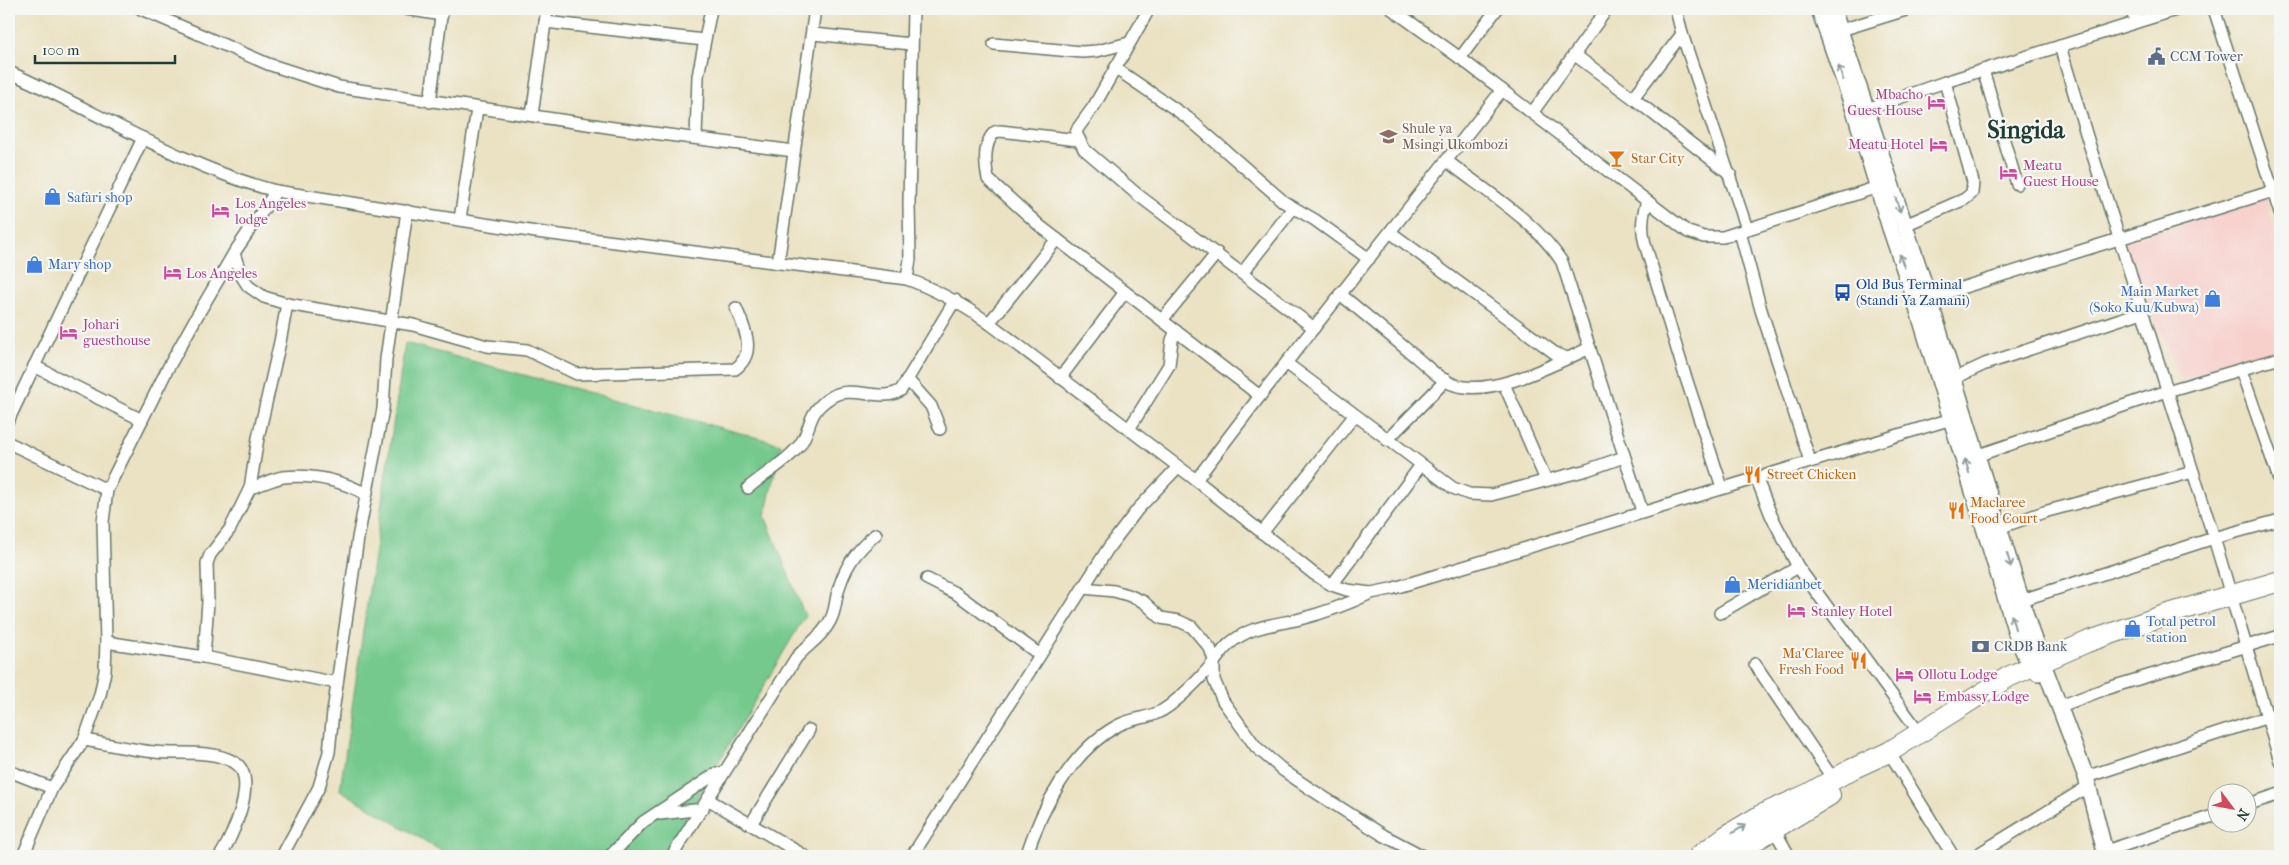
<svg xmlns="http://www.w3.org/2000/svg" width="2289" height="865" viewBox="0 0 2289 865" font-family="'IM FELL French Canon',serif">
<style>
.built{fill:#f7d0cc}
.green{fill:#74c98d;stroke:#4a8360}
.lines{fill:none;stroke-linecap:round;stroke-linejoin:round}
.street-casing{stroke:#676;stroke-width:14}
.secondary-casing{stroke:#676;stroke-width:18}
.highway-casing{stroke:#676;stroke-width:22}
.street{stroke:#fff;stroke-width:11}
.secondary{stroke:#fff;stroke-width:15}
.highway{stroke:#fff;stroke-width:20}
.oneway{stroke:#8f9e9a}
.labels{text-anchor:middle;stroke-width:4.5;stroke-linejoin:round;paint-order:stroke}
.service-label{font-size:14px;fill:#4e5e75;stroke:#f6f6f2;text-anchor:start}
.hotel-label{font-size:14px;fill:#b23c85;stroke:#f6f6f2;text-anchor:start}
.education-label{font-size:14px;fill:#785e54;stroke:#f6f6f2;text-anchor:start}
.food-label{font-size:14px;fill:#c56008;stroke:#f6f6f2;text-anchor:start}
.shop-label{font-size:14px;fill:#366cbe;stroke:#f6f6f2;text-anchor:start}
.transit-label{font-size:14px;fill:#164399;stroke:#f6f6f2;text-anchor:start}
.town-label{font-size:24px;font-weight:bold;fill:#1f3d34;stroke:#f6f6f2}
</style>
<rect width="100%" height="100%" fill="#f6f6f2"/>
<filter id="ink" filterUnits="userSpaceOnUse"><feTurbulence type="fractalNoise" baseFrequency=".02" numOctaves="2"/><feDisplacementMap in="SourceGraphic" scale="10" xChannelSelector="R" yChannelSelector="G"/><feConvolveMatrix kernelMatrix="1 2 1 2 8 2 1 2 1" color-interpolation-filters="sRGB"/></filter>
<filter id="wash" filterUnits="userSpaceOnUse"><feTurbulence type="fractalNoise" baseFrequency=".0096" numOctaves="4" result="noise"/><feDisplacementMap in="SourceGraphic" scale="20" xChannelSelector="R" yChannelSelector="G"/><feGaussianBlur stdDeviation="1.12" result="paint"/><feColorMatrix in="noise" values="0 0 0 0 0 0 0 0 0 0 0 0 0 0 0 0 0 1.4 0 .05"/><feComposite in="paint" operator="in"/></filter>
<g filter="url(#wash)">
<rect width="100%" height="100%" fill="#ebe2c3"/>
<polygon class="built" points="2264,195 2280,245 2280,353 2181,380 2122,243"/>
<polygon class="green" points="405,343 781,444 765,516 805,616 663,856 450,856 340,790"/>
</g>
<g filter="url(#ink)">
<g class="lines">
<defs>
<g id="street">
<polyline points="141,9 268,64 339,87 614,128 794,151"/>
<polyline points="406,9 442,15"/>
<polyline points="1149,9 1094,106 1078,128 1076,133 1084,149 1138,195 1314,328"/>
<polyline points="1392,9 1460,58 1688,232 1704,237 1723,237 1884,185"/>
<polyline points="1676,9 1682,34 1747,229"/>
<polyline points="2131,9 2136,22"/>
<polyline points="2214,9 2280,213"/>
<polyline points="545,22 704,40"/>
<polyline points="1841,30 1909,9"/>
<polyline points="813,34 911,44"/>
<polyline points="994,44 1082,52 1097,51 1129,43"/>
<polyline points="2060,46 2088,140 2214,538 2280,761"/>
<polyline points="1575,55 1633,98 1730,174"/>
<polyline points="1460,58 1497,9"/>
<polyline points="1115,68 1188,118 1284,202 1315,220 1369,259"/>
<polyline points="1983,70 2017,184"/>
<path d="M9 72C96 111 183 167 276 191L536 232 907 279C937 290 963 305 989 323L1196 480 1314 574 1332 585 1347 590 1371 593 1391 589 1958 417"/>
<polyline points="1633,98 1682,34"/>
<polyline points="430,102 442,9"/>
<polyline points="1867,109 1945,82 2179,9"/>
<polyline points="1532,113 1607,9"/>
<polyline points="532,115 547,9"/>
<polyline points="696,138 698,76 711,9"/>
<path d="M1078 140 1000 131 995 132C983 143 985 165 988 179L1040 226 1260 396"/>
<path d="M1447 161C1485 191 1536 221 1562 262L1642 511"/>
<path d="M1647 201C1642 217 1641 228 1645 244L1683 369 1722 487"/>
<polyline points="460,219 477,109"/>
<polyline points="1905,225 1965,199 1972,193 1973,182 1945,82"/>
<polyline points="1390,232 1556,354 1567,358"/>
<polyline points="1740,232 1761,310 1810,461"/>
<path d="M234 253 241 275 248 286 264 297 287 304 413 325 487 346 527 350 577 374 735 369C757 353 745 329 736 308"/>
<polyline points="778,263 815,9"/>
<polyline points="1243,272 1293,208"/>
<polyline points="907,279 910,259 909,204 913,9"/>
<path d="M1340 294C1366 315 1392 337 1417 358 1428 367 1441 381 1455 385 1494 397 1554 364 1590 348"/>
<polyline points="1929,298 2280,189"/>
<polyline points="1162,320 1217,253"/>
<polyline points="989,323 1057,239"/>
<polyline points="1286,363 1453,488 1469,494 1491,495 1587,470 1624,457"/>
<polyline points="34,366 142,420"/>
<polyline points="2241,370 2280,482"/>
<polyline points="1060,378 1125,292"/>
<polyline points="907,379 931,406 940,429"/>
<polyline points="1953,379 1985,364 2142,312"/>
<polyline points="1504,384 1546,480"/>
<polyline points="9,419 143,138"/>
<polyline points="1129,429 1169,365 1172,340 1176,331"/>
<polyline points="1387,440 1446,380"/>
<polyline points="9,443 107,490"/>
<polyline points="1976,456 2167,391 2280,358"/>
<polyline points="1756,477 1771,515 1798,567 1919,732"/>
<polyline points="1196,480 1260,396 1502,90"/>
<path d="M250 488C261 485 272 479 283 477 314 474 340 480 366 494"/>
<path d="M748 488C764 474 785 463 799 446 813 428 805 412 833 396 852 385 883 403 901 390L955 300"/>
<polyline points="1999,528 2044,512 2193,472"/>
<polyline points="1262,533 1354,416"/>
<polyline points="927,579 957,594 1040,655"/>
<polyline points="1332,585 1421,465"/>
<polyline points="1083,588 1114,591 1128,595 1144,602 1161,618 1179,621 1192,627 1210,648 1214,660 1214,680 1223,701 1256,747 1284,771 1309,788 1383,835 1423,856"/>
<polyline points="2022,600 2214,538 2280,520"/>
<polyline points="1720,613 1798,567"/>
<polyline points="106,642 204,657 337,683"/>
<polyline points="204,657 208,602 207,563 210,555 230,529 250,488 258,438 280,342 287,304"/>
<polyline points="1755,664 1835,782"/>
<polyline points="2058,707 2105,689 2280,636"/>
<path d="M84 740C108 744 132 750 155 752 181 755 210 749 234 762 260 777 232 838 220 856"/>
<polyline points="1889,752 1953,856"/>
<polyline points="9,771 52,788"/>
<polyline points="2086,777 2280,713"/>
<polyline points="709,800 805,856"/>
<polyline points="2246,805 2280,794"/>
<polyline points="660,814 703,809"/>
<polyline points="751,824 809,730"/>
<polyline points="1774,829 1789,856"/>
<polyline points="2106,851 2216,815"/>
<polyline points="23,856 52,788 84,740 100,695 105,671 106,642 103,522 107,490 167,370 197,316 234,253 276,191"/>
<polyline points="282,856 319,787 329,752 333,712 358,538 383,409 386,359 407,211"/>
<polyline points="610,856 643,822 717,773"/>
<path d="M672 856 796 658C807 645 822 637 830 621 835 612 835 605 837 595 844 567 855 552 876 534"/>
<polyline points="912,856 1109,547 1138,509 1177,468"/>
<path d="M1026 856C1042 808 1071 751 1117 726 1135 716 1151 720 1169 706 1183 695 1196 683 1207 670 1224 652 1223 644 1248 632 1263 625 1283 623 1300 619 1324 613 1348 604 1371 593"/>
<polyline points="1975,856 2089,786"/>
</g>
<g id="secondary">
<polyline points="1819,9 1855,113 1890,228 1916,304 2017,636 2030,667 2038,673"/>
<polyline points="1833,9 1929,298 2031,632 2086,777 2106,856"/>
</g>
<g id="highway">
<polyline points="1699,856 1726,836 1761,815 1808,794 1852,769 1889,752 2008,677 2087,642 2168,614 2280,581"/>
<polyline points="1730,856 1830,795"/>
</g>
</defs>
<use href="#street" class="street-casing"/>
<use href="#secondary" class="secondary-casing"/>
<use href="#highway" class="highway-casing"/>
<use href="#street" class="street"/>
<use href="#secondary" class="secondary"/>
<use href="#highway" class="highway"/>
</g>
<defs><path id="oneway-shaft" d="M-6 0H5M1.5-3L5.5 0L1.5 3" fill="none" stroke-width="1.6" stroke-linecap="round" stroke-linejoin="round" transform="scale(1.25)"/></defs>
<g class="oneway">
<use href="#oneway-shaft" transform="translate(1841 73) rotate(-109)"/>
<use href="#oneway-shaft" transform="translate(1898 205) rotate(71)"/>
<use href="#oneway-shaft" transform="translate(1902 261) rotate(-109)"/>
<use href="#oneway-shaft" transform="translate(1967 466) rotate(-107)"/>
<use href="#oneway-shaft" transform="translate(2009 560) rotate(73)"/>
<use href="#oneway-shaft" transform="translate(2013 622) rotate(-106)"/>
<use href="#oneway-shaft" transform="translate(1739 829) rotate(-31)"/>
</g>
</g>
<defs>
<symbol id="civic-bare" viewBox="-9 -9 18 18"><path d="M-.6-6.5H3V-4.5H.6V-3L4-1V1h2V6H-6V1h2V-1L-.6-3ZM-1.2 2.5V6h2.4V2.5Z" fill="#5c6f8a" stroke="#f6f6f2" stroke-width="2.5" paint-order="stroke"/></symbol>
<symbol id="hotel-bare" viewBox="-9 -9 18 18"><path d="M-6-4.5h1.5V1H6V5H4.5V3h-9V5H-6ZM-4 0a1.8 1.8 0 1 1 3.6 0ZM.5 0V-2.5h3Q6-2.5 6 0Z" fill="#d1479c" stroke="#f6f6f2" stroke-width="2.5" paint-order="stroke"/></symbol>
<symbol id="school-bare" viewBox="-9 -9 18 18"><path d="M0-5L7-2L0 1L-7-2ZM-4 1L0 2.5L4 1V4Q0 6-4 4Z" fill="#8d6e63" stroke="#f6f6f2" stroke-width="2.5" paint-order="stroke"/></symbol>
<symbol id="bar-bare" viewBox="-9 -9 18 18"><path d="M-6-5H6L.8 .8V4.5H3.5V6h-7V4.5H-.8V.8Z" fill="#e8710a" stroke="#f6f6f2" stroke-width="2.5" paint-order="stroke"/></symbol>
<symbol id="shop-bare" viewBox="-9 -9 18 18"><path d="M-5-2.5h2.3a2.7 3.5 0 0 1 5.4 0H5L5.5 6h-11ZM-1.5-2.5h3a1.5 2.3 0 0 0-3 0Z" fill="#3f7fe0" stroke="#f6f6f2" stroke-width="2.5" paint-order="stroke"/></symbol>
<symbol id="bus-bare" viewBox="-9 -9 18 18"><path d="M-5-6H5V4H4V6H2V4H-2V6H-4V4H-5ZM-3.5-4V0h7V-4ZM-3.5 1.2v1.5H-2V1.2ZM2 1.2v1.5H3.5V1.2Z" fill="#1a4fb4" stroke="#f6f6f2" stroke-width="2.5" paint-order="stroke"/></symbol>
<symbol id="restaurant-bare" viewBox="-9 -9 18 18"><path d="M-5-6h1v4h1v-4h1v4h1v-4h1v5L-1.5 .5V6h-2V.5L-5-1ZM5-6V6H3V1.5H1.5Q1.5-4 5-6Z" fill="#e8710a" stroke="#f6f6f2" stroke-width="2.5" paint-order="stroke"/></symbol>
<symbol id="bank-bare" viewBox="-9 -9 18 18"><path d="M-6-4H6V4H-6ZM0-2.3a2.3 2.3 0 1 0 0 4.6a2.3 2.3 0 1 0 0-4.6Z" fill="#5c6f8a" stroke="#f6f6f2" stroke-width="2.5" paint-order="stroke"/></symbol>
</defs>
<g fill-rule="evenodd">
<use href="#civic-bare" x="2144" y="44" width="25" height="25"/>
<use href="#hotel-bare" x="1924" y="90" width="25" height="25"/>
<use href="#school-bare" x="1376" y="124" width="25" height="25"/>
<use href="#hotel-bare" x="1926" y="132" width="25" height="25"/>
<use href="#bar-bare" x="1604" y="146" width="25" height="25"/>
<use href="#hotel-bare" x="1996" y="160" width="25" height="25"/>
<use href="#shop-bare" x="40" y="184" width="25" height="25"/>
<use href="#hotel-bare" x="208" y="198" width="25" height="25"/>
<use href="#shop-bare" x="22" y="252" width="25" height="25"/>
<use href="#hotel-bare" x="160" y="260" width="25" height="25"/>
<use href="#bus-bare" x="1830" y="280" width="25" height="25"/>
<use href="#shop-bare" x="2200" y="286" width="25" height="25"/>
<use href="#hotel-bare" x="56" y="320" width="25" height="25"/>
<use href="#restaurant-bare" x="1740" y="462" width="25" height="25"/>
<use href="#restaurant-bare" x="1944" y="498" width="25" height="25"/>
<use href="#shop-bare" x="1720" y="572" width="25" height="25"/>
<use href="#hotel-bare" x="1784" y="598" width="25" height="25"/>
<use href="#shop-bare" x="2120" y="616" width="25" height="25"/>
<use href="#bank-bare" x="1968" y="634" width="25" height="25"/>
<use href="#restaurant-bare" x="1846" y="648" width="25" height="25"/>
<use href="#hotel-bare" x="1892" y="662" width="25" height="25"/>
<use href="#hotel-bare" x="1910" y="684" width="25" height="25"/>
</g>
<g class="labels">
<g class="service-label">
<text x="2170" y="61">CCM Tower</text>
<text x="1994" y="651">CRDB Bank</text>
</g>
<g class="hotel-label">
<text x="1923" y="99" text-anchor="end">Mbacho<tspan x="1923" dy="16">Guest House</tspan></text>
<text x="1924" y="149" text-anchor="end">Meatu Hotel</text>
<text x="2023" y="170">Meatu<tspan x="2023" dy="16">Guest House</tspan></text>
<text x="235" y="208">Los Angeles<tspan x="235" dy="16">lodge</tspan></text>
<text x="186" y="278">Los Angeles</text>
<text x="83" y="329">Johari<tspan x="83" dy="16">guesthouse</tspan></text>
<text x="1811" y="616">Stanley Hotel</text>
<text x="1918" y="679">Ollotu Lodge</text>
<text x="1937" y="701">Embassy Lodge</text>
</g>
<g class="education-label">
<text x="1402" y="133">Shule ya<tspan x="1402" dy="16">Msingi Ukombozi</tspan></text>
</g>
<g class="food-label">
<text x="1631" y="163">Star City</text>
<text x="1767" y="479">Street Chicken</text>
<text x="1970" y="507">Maclaree<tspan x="1970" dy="16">Food Court</tspan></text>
<text x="1844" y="658" text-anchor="end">Ma'Claree<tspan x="1844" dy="16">Fresh Food</tspan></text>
</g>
<g class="shop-label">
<text x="67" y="202">Safari shop</text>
<text x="48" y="269">Mary shop</text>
<text x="2199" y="296" text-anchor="end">Main Market<tspan x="2199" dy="16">(Soko Kuu/Kubwa)</tspan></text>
<text x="1747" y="589">Meridianbet</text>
<text x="2146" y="626">Total petrol<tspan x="2146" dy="16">station</tspan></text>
</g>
<g class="transit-label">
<text x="1856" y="289">Old Bus Terminal<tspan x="1856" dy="16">(Standi Ya Zamani)</tspan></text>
</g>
<g class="town-label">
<text x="2026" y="138">Singida</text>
</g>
</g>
<rect width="2289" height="865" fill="none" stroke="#f6f6f2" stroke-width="30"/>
<g transform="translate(2232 808) rotate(122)"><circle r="24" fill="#f6f6f2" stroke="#a0aca6"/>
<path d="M0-4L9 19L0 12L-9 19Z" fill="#d1495b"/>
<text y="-8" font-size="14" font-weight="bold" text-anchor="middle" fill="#1f3d34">N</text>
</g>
<path d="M35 55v8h140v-8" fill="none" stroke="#1f3d34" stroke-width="2.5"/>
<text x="42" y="55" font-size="15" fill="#1f3d34" stroke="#f6f6f2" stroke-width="4" paint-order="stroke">100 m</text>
</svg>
